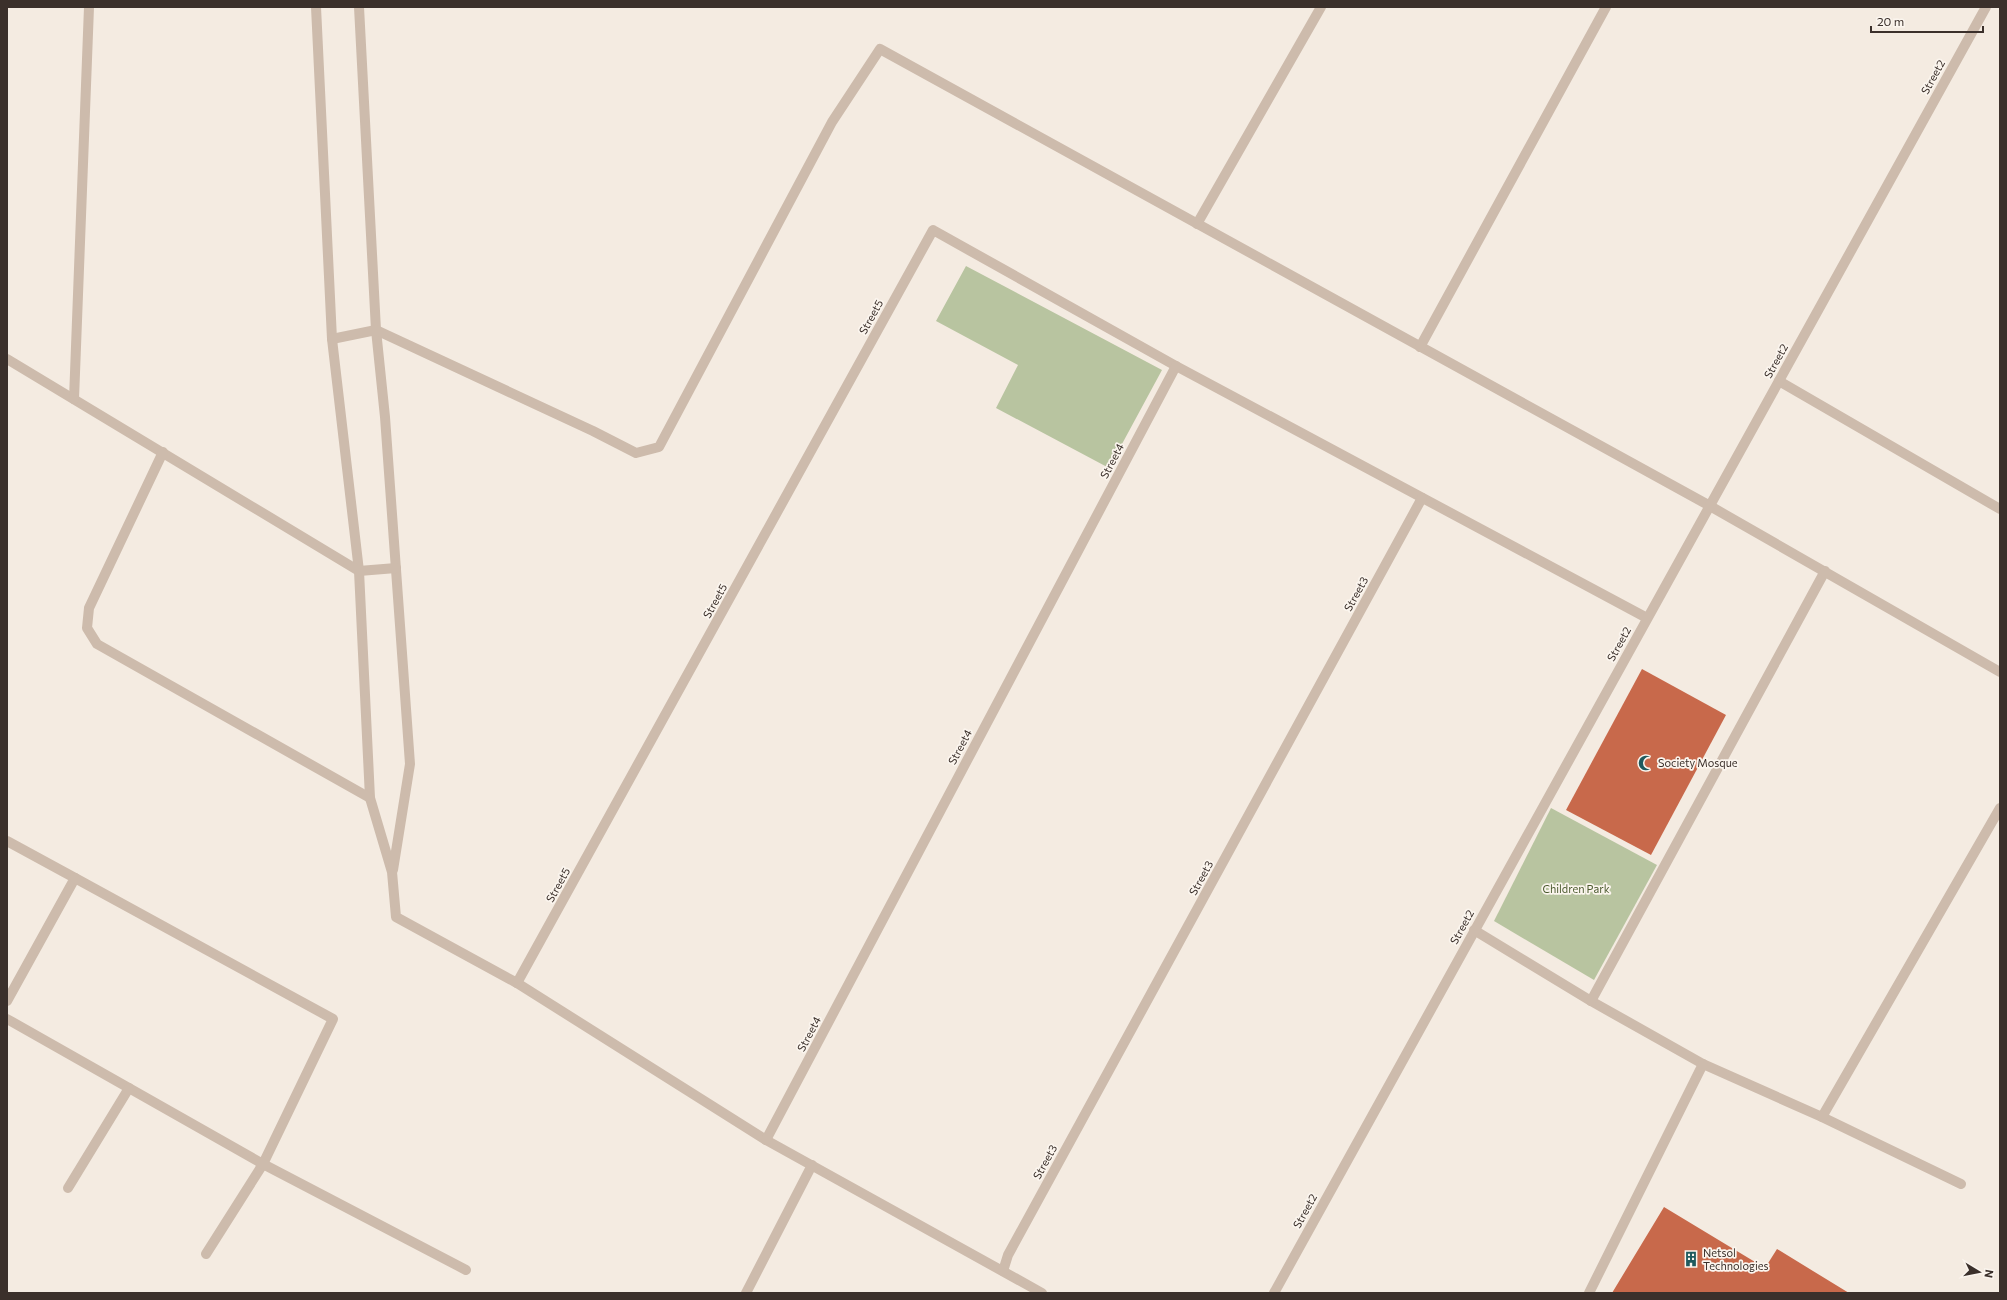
<svg xmlns="http://www.w3.org/2000/svg" width="2007" height="1300" viewBox="0 0 2007 1300" font-family="Commissioner,sans-serif">
<style>
.green{fill:#b8c4a0}
.building{fill:#c8694b}
.lines{fill:none;stroke-linecap:round;stroke-linejoin:round}
.minor{stroke:#cdbbac;stroke-width:10}
.labels{text-anchor:middle;stroke-width:3.5;stroke-linejoin:round;paint-order:stroke}
.street-label{font-size:11px;fill:#3b302b;stroke:#fbf5ee}
.poi-label{font-size:11px;fill:#3b302b;stroke:#fbf5ee;text-anchor:start}
.park-label{font-size:11px;fill:#4a5a2e;stroke:#fbf5ee}
</style>
<rect width="100%" height="100%" fill="#f4ebe1"/>
<g class="green">
<polygon points="966,266 1162,370 1109,468 996,408 1018,365 936,321"/>
<polygon points="1551,808 1657,865 1594,980 1494,921"/>
</g>
<g class="building">
<polygon points="1642,669 1726,715 1651,855 1566,810"/>
<polygon points="1664,1207 1765,1268 1777,1249 1849,1293 1612,1293"/>
</g>
<g class="lines">
<g class="minor">
<polyline points="316,7 332,339 359,571 370,798 392,872 396,917 517,983 766,1140 1042,1293"/>
<polyline points="359,7 376,330 385,417 410,764 393,870"/>
<polyline points="1197,224 1321,7"/>
<polyline points="332,339 376,330 593,431 636,453 659,447 832,122 880,49 1710,506 2000,672"/>
<polyline points="1420,347 1606,7"/>
<polyline points="7,359 359,571 396,568"/>
<polyline points="1779,381 2000,509"/>
<polyline points="74,399 89,7"/>
<polyline points="163,452 89,608 87,628 97,644 370,798"/>
<polyline points="7,841 75,878 7,1001"/>
<polyline points="75,878 333,1019 263,1164 206,1254"/>
<polyline points="1474,930 1591,1001 1703,1064 1822,1117 1961,1184"/>
<polyline points="517,983 933,230 1176,366 1647,618"/>
<polyline points="1591,1001 1825,571"/>
<polyline points="7,1019 263,1164 466,1270"/>
<polyline points="1822,1117 2000,808"/>
<polyline points="766,1140 1176,366"/>
<polyline points="68,1188 129,1088"/>
<polyline points="1003,1271 1008,1255 1422,498"/>
<polyline points="746,1293 812,1165"/>
<polyline points="1274,1293 1986,7"/>
<polyline points="1589,1293 1703,1064"/>
</g>
</g>
<defs>
<symbol id="mosque-bare" viewBox="-9 -9 18 18"><path d="M3.5-4.9A6 6 0 1 0 3.5 4.9A5 5 0 1 1 3.5-4.9Z" fill="#1f5a5e" stroke="#fbf5ee" stroke-width="2.5" paint-order="stroke"/></symbol>
<symbol id="building-bare" viewBox="-9 -9 18 18"><path d="M-4-6H4V6H1V3H-1V6H-4ZM-2.5-4.3h1.7v1.8h-1.7ZM.8-4.3h1.7v1.8H.8ZM-2.5-1h1.7V.8h-1.7ZM.8-1h1.7V.8H.8Z" fill="#1f5a5e" stroke="#fbf5ee" stroke-width="2.5" paint-order="stroke"/></symbol>
</defs>
<g fill-rule="evenodd">
<use href="#mosque-bare" x="1635" y="752" width="22" height="22"/>
<use href="#building-bare" x="1680" y="1248" width="22" height="22"/>
</g>
<g class="labels">
<g class="street-label">
<text transform="translate(1933 77) rotate(-61)" y="4">Street2</text>
<text transform="translate(871 317) rotate(-61)" y="4">Street5</text>
<text transform="translate(1776 361) rotate(-61)" y="4">Street2</text>
<text transform="translate(1112 461) rotate(-62)" y="4">Street4</text>
<text transform="translate(1356 594) rotate(-61)" y="4">Street3</text>
<text transform="translate(715 601) rotate(-61)" y="4">Street5</text>
<text transform="translate(1619 644) rotate(-61)" y="4">Street2</text>
<text transform="translate(960 747) rotate(-62)" y="4">Street4</text>
<text transform="translate(1201 878) rotate(-61)" y="4">Street3</text>
<text transform="translate(558 885) rotate(-61)" y="4">Street5</text>
<text transform="translate(1462 927) rotate(-61)" y="4">Street2</text>
<text transform="translate(809 1034) rotate(-62)" y="4">Street4</text>
<text transform="translate(1045 1162) rotate(-61)" y="4">Street3</text>
<text transform="translate(1305 1211) rotate(-61)" y="4">Street2</text>
</g>
<g class="poi-label">
<text x="1658" y="767">Society Mosque</text>
<text x="1703" y="1257">Netsol<tspan x="1703" dy="13">Technologies</tspan></text>
</g>
<g class="park-label">
<text x="1576" y="893">Children Park</text>
</g>
</g>
<rect width="2007" height="1300" fill="none" stroke="#3b302b" stroke-width="16"/>
<g transform="translate(1979 1272) rotate(100)" stroke="#fbf5ee" stroke-width="3" paint-order="stroke">
<path d="M0-3L7 15L0 10L-7 15Z" fill="#3b302b"/>
<text y="-6" font-size="11" font-weight="bold" text-anchor="middle" fill="#3b302b">N</text>
</g>
<path d="M1871 26v6h112v-6" fill="none" stroke="#3b302b" stroke-width="2"/>
<text x="1877" y="26" font-size="12" fill="#3b302b" stroke="#fbf5ee" stroke-width="3" paint-order="stroke">20 m</text>
</svg>
